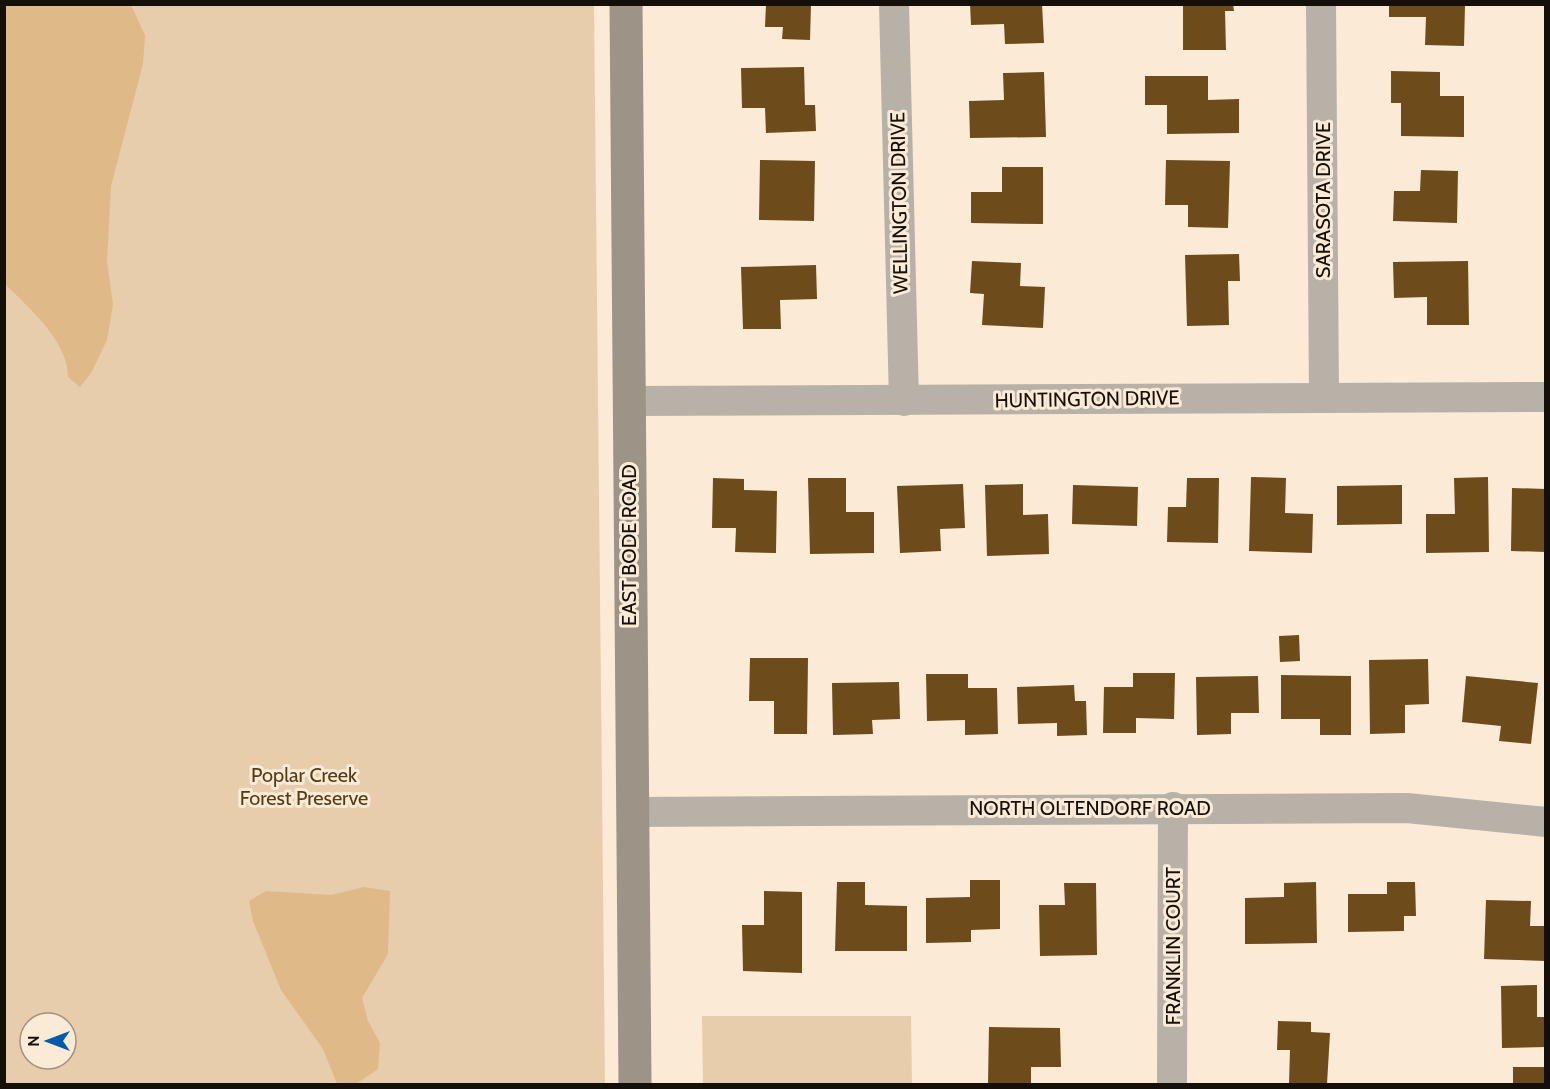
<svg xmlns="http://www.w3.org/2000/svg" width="1550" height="1089" viewBox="0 0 1550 1089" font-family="Cabin,sans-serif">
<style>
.green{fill:#e7cdac;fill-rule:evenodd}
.water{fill:#e0b989}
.building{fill:#6d4b1b}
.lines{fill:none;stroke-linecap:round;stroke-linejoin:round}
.street{stroke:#b8b1a8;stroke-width:30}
.secondary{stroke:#9e9387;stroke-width:33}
.labels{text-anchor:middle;stroke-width:6;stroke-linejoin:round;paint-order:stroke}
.street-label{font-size:20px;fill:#150f09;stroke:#fbead5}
.park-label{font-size:20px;fill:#563b15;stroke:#fbead5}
</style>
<rect width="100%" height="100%" fill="#fbead5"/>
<g class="green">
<path d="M5 5H594L605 1084H5ZM30 1023H66V1059H30Z"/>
<polygon points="702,1016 911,1016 912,1084 703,1084"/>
</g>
<g class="water">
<path d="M4 5H131L145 35 143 64 111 186 107 261 113 304 107 340 91 373 80 387 68 377C68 341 30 309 6 285Z"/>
<polygon points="364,887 390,891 388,954 362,998 368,1021 380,1043 378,1069 356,1084 337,1084 323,1049 281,990 253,921 249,901 266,891 331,895"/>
</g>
<g class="building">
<polygon points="766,4 811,4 810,40 782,39 783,27 765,27"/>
<polygon points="970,4 1042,4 1044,43 1005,44 1004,24 971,25"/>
<polygon points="1183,4 1233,4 1234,11 1225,11 1226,50 1183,50"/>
<polygon points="1389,5 1465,5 1464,46 1425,45 1426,17 1389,17"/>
<polygon points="804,67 805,105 815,105 816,131 766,133 765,108 742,108 741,68"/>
<polygon points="1391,71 1440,72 1440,96 1464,96 1464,137 1401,136 1401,103 1391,103"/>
<polygon points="1044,72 1046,137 970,138 969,101 1004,100 1003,73"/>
<polygon points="1145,76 1208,76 1208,100 1239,99 1239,133 1167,134 1167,105 1145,105"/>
<polygon points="760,160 815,161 814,221 759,220"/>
<polygon points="1166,160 1230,161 1228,228 1188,227 1188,205 1165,205"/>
<polygon points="1002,167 1043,167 1043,224 971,223 971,192 1002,192"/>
<polygon points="1421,170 1458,171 1457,223 1393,221 1394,191 1420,191"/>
<polygon points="1239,254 1240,281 1228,281 1229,325 1187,326 1185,255"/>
<polygon points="972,261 1021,263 1020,286 1045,287 1043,328 982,325 984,294 970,293"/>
<polygon points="1468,261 1469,325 1427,325 1427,297 1394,298 1393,262"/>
<polygon points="816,265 817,299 780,300 781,329 743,329 741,267"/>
<polygon points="1251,477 1286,478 1285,513 1313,514 1312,553 1249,551"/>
<polygon points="1488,477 1489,552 1426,553 1426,514 1455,514 1454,478"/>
<polygon points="713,478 744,479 744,490 777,491 776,553 735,552 736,528 712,528"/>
<polygon points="808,478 846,478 846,512 874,512 874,553 810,554"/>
<polygon points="1187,478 1219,478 1218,543 1167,542 1168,507 1186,507"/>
<polygon points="963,484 965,528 940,529 941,551 900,553 897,486"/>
<polygon points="1023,484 1023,515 1048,514 1049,554 987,556 985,485"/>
<polygon points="1073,485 1138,487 1137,526 1072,524"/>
<polygon points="1402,485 1402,524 1337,525 1337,486"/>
<polygon points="1512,488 1546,489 1546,552 1511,551"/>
<polygon points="1299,635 1300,661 1280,662 1279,636"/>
<polygon points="750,658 808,658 807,734 774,734 774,701 749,701"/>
<polygon points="1428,659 1429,704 1405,705 1405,733 1370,734 1369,660"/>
<polygon points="1133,673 1175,673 1174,719 1136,718 1136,733 1103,733 1104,687 1133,687"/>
<polygon points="926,674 968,674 968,688 997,688 998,734 965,735 965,720 927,721"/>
<polygon points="1281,675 1351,676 1351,735 1320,735 1320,719 1281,719"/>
<polygon points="1258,676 1259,713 1231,713 1231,734 1197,735 1196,677"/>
<polygon points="1466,676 1538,683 1531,744 1499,741 1501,726 1462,722"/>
<polygon points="899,682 900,719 872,720 873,734 833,735 832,683"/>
<polygon points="1074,685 1075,701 1086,701 1087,735 1057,736 1057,723 1018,724 1017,687"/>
<polygon points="970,880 1000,880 1000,929 971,930 971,942 926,943 926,898 970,897"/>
<polygon points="837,882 865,882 865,905 907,906 907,951 835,951"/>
<polygon points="1316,882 1317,943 1245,944 1245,898 1284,897 1284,883"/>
<polygon points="1387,882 1415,882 1416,916 1404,916 1404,931 1348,932 1348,894 1387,894"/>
<polygon points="1064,883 1096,883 1097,955 1040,956 1039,905 1065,905"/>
<polygon points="764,891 802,892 802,973 743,971 742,925 764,925"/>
<polygon points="1486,900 1531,901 1530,926 1546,926 1546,961 1484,959"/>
<polygon points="1537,985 1537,1017 1546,1017 1546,1047 1502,1048 1501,986"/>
<polygon points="1278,1021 1311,1022 1311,1032 1330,1033 1327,1084 1289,1084 1290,1050 1277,1050"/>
<polygon points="989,1027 1060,1028 1061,1067 1031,1067 1031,1084 988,1084"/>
<rect x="1513" y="1067" width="33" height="17"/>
</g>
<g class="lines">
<g class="street">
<polyline points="894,4 904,401"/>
<polyline points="1321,4 1324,396"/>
<polyline points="628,401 1546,397"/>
<polyline points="633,812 1407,808 1546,822"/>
<polyline points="1172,1084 1173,807"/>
</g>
<polyline class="secondary" points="626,4 635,1084"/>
</g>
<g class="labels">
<g class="street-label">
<text transform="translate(1323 200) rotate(-90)" y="7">SARASOTA DRIVE</text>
<text transform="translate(899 203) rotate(-91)" y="7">WELLINGTON DRIVE</text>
<text transform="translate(1087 399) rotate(-1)" y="7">HUNTINGTON DRIVE</text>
<text transform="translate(629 545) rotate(-90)" y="7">EAST BODE ROAD</text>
<text x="1090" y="815">NORTH OLTENDORF ROAD</text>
<text transform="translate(1173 946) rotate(-90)" y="7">FRANKLIN COURT</text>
</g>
<g class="park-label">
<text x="304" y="782">Poplar Creek<tspan x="304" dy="23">Forest Preserve</tspan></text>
</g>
</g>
<rect width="1550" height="1089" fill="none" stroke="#150f09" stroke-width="12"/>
<g transform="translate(48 1041) rotate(270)"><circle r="28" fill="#fbead5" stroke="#9f9283" stroke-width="1.5"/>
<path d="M0-4.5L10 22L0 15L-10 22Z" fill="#005ba8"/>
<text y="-9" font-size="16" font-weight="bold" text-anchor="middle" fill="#150f09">N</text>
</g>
</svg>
